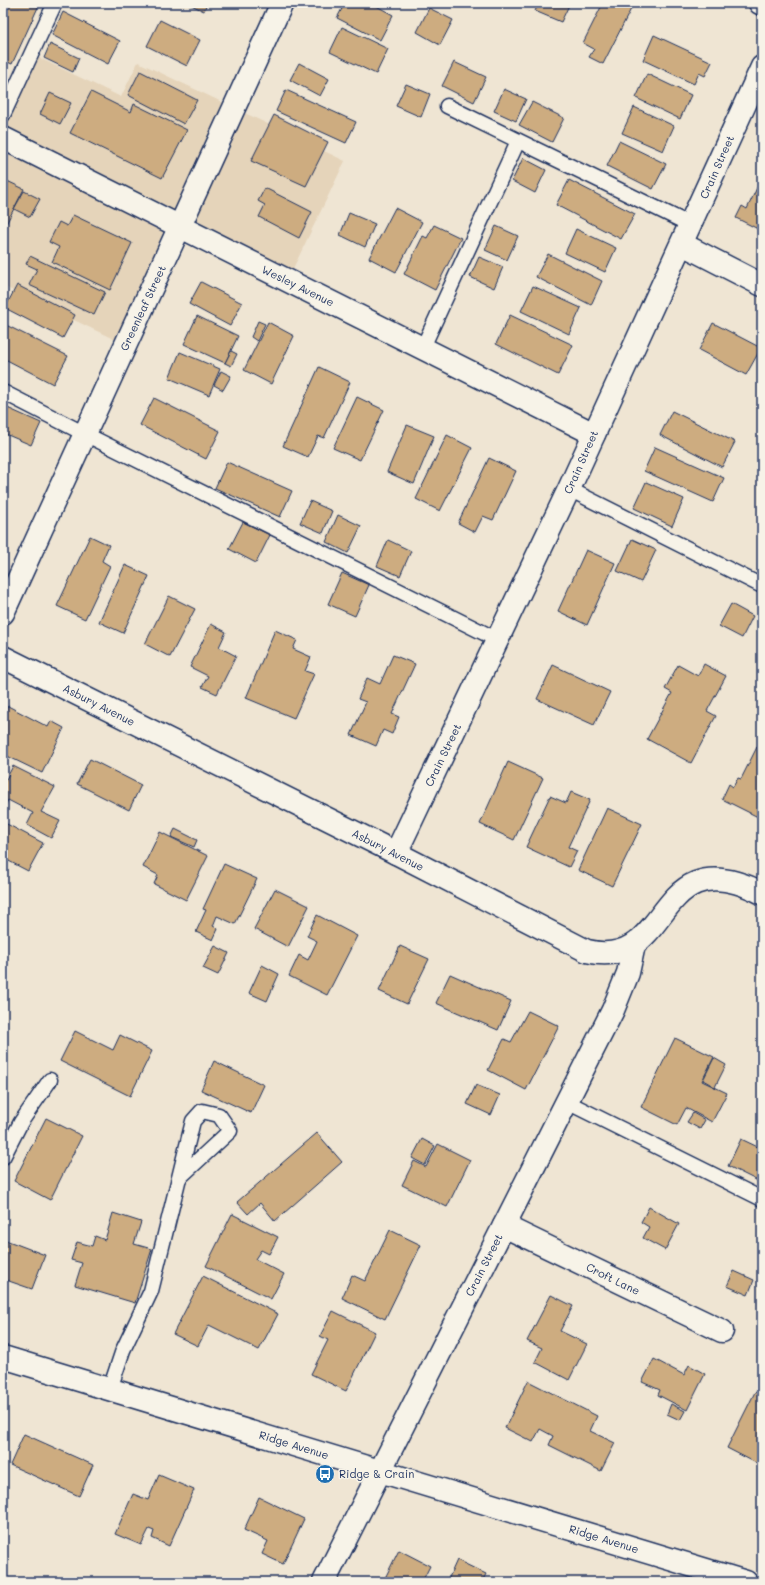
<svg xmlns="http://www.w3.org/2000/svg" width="765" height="1585" viewBox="0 0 765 1585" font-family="Mali,sans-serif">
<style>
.built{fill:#e5d4ba}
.building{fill:#cdac80;stroke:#1b2f5e}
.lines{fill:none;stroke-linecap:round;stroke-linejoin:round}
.service-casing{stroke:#1b2f5e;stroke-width:17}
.minor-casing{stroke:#1b2f5e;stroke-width:25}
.secondary-casing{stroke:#1b2f5e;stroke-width:25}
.service{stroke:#f7f3e8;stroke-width:14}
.minor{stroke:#f7f3e8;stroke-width:22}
.secondary{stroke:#f7f3e8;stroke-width:22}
.labels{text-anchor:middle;stroke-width:3;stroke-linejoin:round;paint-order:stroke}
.street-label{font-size:11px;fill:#1b2f5e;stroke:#f7f3e8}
.poi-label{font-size:11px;fill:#1b2f5e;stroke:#f7f3e8;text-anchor:start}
</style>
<rect width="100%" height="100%" fill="#efe5d3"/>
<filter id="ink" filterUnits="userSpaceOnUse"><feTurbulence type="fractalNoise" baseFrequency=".025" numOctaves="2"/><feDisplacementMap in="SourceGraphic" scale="8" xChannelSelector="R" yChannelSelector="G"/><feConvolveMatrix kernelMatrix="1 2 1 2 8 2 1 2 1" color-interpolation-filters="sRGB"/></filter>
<g filter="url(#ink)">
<polygon class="built" points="31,54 121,97 138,62 345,161 287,281 181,228 126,345 3,286 3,115"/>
<g class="building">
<polygon points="5,3 40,3 12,64 3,60 3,8"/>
<polygon points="187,3 207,3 204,11"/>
<polygon points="345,3 371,3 393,15 380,40 337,18"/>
<polygon points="539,3 570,3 561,22 535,11"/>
<polygon points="603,3 634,3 603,64 589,57 594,49 583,43"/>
<polygon points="429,8 453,20 440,45 417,32"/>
<polygon points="63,12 120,41 108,64 52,35"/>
<polygon points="160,20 200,40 187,66 147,46"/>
<polygon points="342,27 388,49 376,74 330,52"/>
<polygon points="654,35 712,62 705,76 699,73 694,84 643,60"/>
<polygon points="50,44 79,58 73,72 44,58"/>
<polygon points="454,62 486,77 474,102 442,86"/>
<polygon points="299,63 329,79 320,96 290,80"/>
<polygon points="140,71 197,100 184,124 128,95"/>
<polygon points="647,74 691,95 680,119 636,98"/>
<polygon points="406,84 430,94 421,117 396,106"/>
<polygon points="504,89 526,99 516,121 494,111"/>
<polygon points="286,90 356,122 346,143 276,111"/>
<polygon points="91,92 131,112 134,104 187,130 162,178 70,133"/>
<polygon points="50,93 71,103 60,124 40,114"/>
<polygon points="532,102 564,118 552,142 519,125"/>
<polygon points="634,107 674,126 663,151 622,133"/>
<polygon points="274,115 328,142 306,186 251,161"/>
<polygon points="619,141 666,164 653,189 607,166"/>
<polygon points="523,158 546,170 535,193 512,181"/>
<polygon points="762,177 762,231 736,218 742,206 747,209"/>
<polygon points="3,179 24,189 3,230"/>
<polygon points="569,180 635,214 621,239 556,205"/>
<polygon points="265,188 312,212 299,238 259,217 265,205 258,201"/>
<polygon points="24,191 40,199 30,217 14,209"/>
<polygon points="395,208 422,222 396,272 369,258"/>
<polygon points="349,213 375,224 365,247 340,235"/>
<polygon points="73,215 132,243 110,290 52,262 59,247 49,242 59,222 67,226"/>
<polygon points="434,225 461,238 435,290 404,274 423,236 427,238"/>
<polygon points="496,226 518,236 507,260 485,250"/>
<polygon points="576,229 616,248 605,272 565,253"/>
<polygon points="548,254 602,281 591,305 536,277"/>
<polygon points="30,256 105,292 94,315 29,285 37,269 26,264"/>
<polygon points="479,257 503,267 494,288 470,277"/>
<polygon points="201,282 242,303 230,326 189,304"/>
<polygon points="17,285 75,315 63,338 5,308"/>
<polygon points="533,286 581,308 569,334 521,311"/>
<polygon points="510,315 573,345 558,375 496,344"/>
<polygon points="197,316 238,336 225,363 184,344"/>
<polygon points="258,321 265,324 257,341 251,337"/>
<polygon points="268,322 294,336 271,384 244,370"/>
<polygon points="713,323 761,348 746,375 699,350"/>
<polygon points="6,325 68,356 53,384 3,358 3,330"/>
<polygon points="231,351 237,354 231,366 225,363"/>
<polygon points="180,352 220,369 209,395 169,378"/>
<polygon points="319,367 350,382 324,438 318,436 308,457 283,446"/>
<polygon points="221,371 231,376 223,390 214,385"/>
<polygon points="357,397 384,410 360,460 333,448"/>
<polygon points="154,398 220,431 206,459 140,425"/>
<polygon points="3,406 41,423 31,445 3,433"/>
<polygon points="672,411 735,442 722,467 660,435"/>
<polygon points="407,425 434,436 414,484 387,472"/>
<polygon points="447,435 472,448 440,511 416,499"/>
<polygon points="655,447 724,478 713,502 644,471"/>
<polygon points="489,458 516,471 493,520 483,516 475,532 458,523"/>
<polygon points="227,462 292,491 280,517 215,488"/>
<polygon points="646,482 684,499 672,526 634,508"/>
<polygon points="310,501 332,511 323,533 300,523"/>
<polygon points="338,515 361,526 348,553 326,542"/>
<polygon points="243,522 270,535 256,563 229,549"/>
<polygon points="90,536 109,545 102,561 110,566 85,619 57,606"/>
<polygon points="632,539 656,550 641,582 617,571"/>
<polygon points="388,540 411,551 400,576 377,566"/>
<polygon points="586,550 615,563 587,625 558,611"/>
<polygon points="125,565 149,576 123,633 99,622"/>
<polygon points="342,573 369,585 355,616 328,604"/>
<polygon points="169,596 195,609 170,657 145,644"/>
<polygon points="731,604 753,616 742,638 719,626"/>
<polygon points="211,624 226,632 219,647 236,656 217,694 202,687 208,676 190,667"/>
<polygon points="275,630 297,640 293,649 311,657 305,671 314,674 294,718 246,698"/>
<polygon points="393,655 415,664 392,714 399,717 392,734 383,730 376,746 351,735 366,702 358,699 367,678 380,684"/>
<polygon points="704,664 726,676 707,711 716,716 691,763 647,739 672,693 665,689 678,665 698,676"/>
<polygon points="553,665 610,692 594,725 537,699"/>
<polygon points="8,706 48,727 51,721 64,728 42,773 3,754 3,715"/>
<polygon points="757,747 762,750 762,819 722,799 729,784 733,787 738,778 741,779"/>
<polygon points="90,759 141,785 129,810 77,784"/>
<polygon points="508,762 543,778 514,840 480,824"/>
<polygon points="13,766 55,787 41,812 60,821 51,838 27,825 33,813 8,800 5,806 3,805 3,785"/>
<polygon points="571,792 590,800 568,847 577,851 569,867 526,847 550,796 566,803"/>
<polygon points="607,808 642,824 612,886 578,870"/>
<polygon points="3,822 43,843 28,871 3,858"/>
<polygon points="175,829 197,840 194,847 171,837"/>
<polygon points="160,832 208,856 186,900 154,884 158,875 143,867"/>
<polygon points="224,864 257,879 235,924 217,916 213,926 218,929 213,940 196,932 206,910 203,909"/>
<polygon points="275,889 309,906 288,947 254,929"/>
<polygon points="317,915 357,936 327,995 289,976 299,955 308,960 317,941 307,936"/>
<polygon points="215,946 229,953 218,975 203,968"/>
<polygon points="400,946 429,959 407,1004 379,991"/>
<polygon points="262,965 279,974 267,1001 249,993"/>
<polygon points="450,974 511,1001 498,1030 436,1003"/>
<polygon points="528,1011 559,1026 526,1090 488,1070 504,1039 511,1042"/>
<polygon points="75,1031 113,1050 120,1035 152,1051 130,1096 60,1061"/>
<polygon points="675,1038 714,1057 702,1081 727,1093 712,1122 686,1108 677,1125 641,1107"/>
<polygon points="714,1058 726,1065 715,1087 703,1080"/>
<polygon points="214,1061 264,1085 251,1113 201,1090"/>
<polygon points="476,1085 500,1095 491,1115 467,1104"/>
<polygon points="693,1113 705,1120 700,1129 687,1122"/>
<polygon points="46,1118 82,1136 50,1200 14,1181"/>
<polygon points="317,1133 342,1162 275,1221 260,1203 248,1214 237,1202"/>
<polygon points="422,1139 435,1146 425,1165 412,1158"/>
<polygon points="741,1139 762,1149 762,1183 728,1166"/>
<polygon points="438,1144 470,1160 447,1207 402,1185 414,1161 426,1167"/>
<polygon points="649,1207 679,1224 665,1250 643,1238 649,1227 641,1222"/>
<polygon points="113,1213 141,1222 134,1244 152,1249 135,1303 75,1285 82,1263 71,1260 77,1242 92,1246 95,1236 105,1240"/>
<polygon points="232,1214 278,1237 269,1254 261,1250 255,1259 284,1274 271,1299 206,1266"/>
<polygon points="390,1230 421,1245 385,1319 342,1298 352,1275 365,1281"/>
<polygon points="3,1239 45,1255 32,1289 3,1279"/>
<polygon points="734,1271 754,1280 748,1295 727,1286"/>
<polygon points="203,1276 278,1314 259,1350 209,1325 198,1346 173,1334"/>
<polygon points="551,1295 573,1306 560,1331 587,1344 569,1380 535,1362 542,1348 527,1341"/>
<polygon points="333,1311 375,1332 346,1391 311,1374 328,1340 320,1336"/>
<polygon points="654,1359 684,1375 689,1365 705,1374 687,1410 658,1395 660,1390 642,1382"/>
<polygon points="528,1381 597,1416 590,1431 615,1443 601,1471 549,1445 553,1436 540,1429 533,1442 505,1428"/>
<polygon points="755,1392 762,1396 762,1466 727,1448"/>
<polygon points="671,1404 685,1411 680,1420 667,1414"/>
<polygon points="24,1434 93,1465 79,1496 10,1465"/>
<polygon points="159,1475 194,1490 169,1546 152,1538 154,1531 149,1529 141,1545 115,1534 133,1494 148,1500"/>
<polygon points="259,1497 304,1519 283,1564 262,1554 268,1541 244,1530"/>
<polygon points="399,1550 430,1566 422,1582 383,1582"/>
<polygon points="457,1560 486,1574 482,1582 447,1582"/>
</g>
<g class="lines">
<defs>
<g id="service">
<polyline points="447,106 691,225"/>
<polyline points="3,115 55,3"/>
<polyline points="423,347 518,141"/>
<polyline points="3,392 85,434 498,640"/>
<polyline points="569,489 762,586"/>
<polyline points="567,1102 762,1199"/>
<polyline points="3,1157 21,1122 50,1080"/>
<polyline points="110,1389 123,1350 151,1291 193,1121 202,1111 219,1115 230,1131 179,1178"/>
</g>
<g id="minor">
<polyline points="760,3 762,4"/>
<polyline points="3,138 594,434"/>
<polyline points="682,244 762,285"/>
<polyline points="3,613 282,3"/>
<polyline points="396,853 569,489 762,67"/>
<polyline points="504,1226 722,1331"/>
<polyline points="324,1582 613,1010 628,973 634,945"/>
</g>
<g id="secondary">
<path d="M3 657 396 853 587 951C675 972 651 837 762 893"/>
<polyline points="3,1357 746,1582"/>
</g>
</defs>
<use href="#service" class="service-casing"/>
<use href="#minor" class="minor-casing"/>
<use href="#secondary" class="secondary-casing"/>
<use href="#service" class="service"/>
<use href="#minor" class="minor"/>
<use href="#secondary" class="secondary"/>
</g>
</g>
<defs>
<symbol id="bus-disc" viewBox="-11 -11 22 22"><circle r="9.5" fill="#1f6fb2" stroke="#f7f3e8"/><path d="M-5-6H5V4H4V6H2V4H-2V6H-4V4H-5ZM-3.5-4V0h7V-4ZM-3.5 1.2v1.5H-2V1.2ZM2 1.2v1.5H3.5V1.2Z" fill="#fff"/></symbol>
</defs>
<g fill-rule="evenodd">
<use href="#bus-disc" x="314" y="1463" width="22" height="22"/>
</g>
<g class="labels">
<g class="street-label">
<text transform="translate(717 167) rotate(-66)" y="4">Crain Street</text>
<text transform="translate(298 286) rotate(26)" y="4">Wesley Avenue</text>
<text transform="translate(143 308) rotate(-65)" y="4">Greenleaf Street</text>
<text transform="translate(581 462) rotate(-66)" y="4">Crain Street</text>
<text transform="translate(99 705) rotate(27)" y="4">Asbury Avenue</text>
<text transform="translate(443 755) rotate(-64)" y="4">Crain Street</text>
<text transform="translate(388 850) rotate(27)" y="4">Asbury Avenue</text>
<text transform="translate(484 1265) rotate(-63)" y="4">Crain Street</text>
<text transform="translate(613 1279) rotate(26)" y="4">Croft Lane</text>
<text transform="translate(294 1445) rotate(17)" y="4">Ridge Avenue</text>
<text transform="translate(604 1539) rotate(17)" y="4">Ridge Avenue</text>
</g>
<g class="poi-label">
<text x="339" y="1478">Ridge &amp; Crain</text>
</g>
</g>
<rect width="765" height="1585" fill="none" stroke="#f7f3e8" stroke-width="16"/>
<rect x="8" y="8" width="749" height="1569" fill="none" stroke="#1b2f5e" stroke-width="1.5" filter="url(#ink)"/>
</svg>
